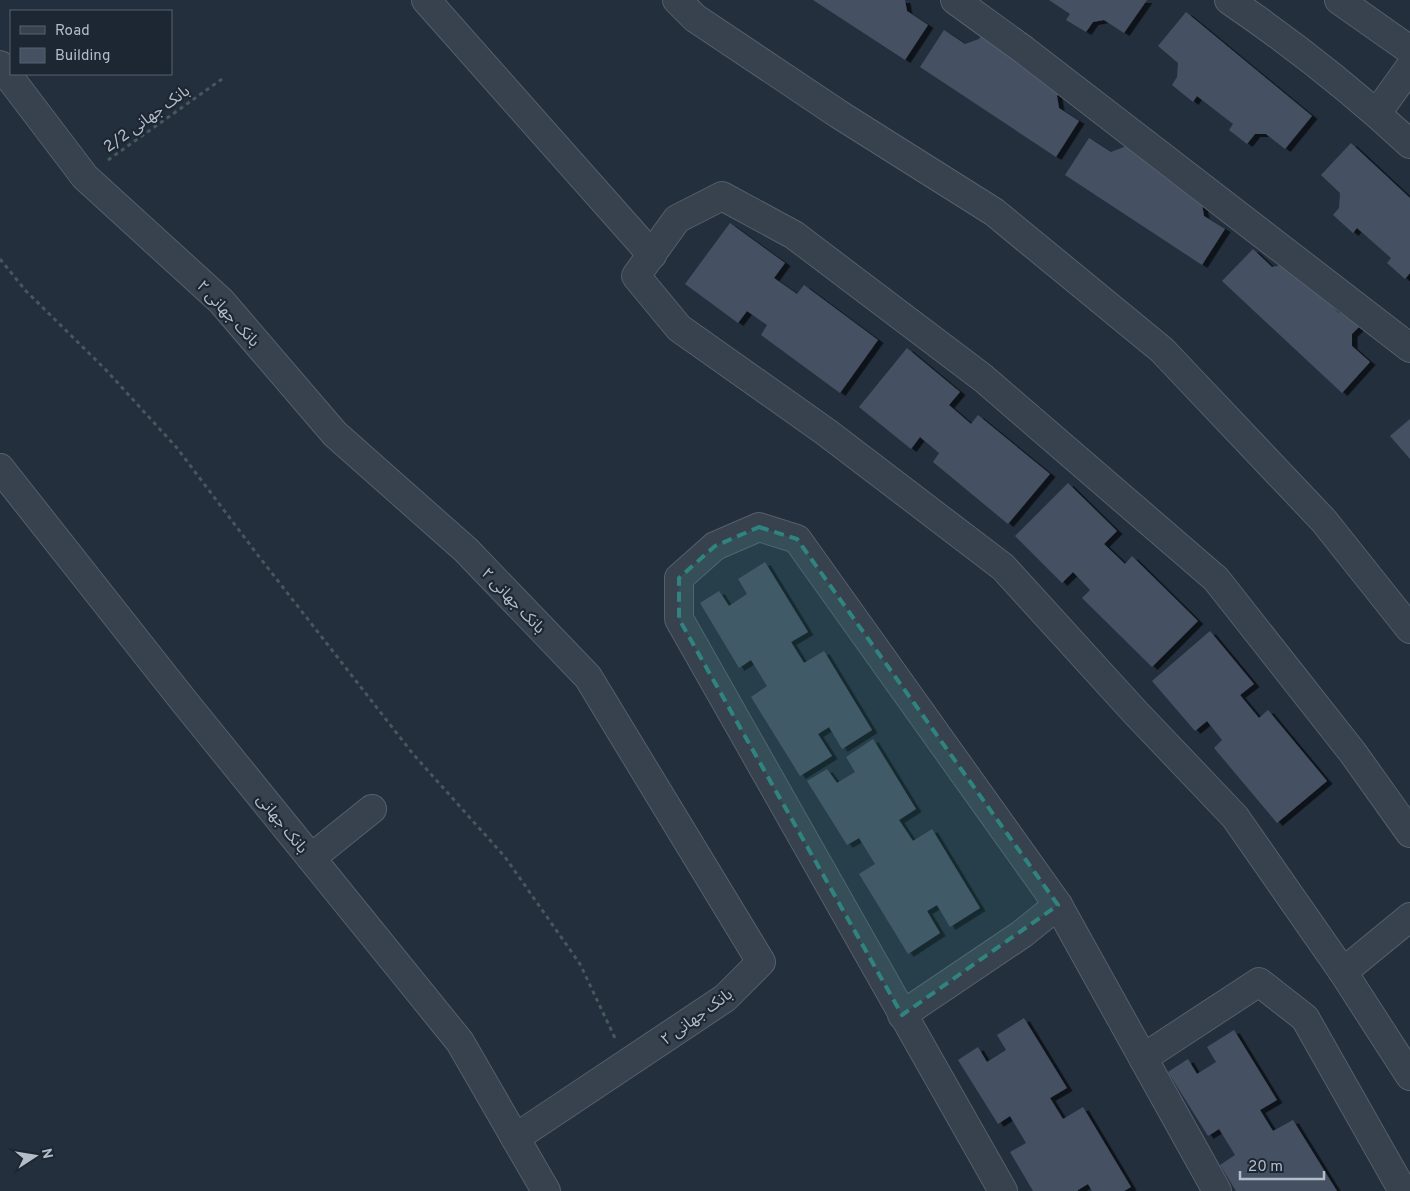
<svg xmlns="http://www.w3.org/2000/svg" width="1410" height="1191" viewBox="0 0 1410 1191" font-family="Overpass,'Noto Sans Arabic',sans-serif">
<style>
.building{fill:#455162;filter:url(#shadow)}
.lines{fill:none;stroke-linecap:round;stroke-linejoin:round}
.minor-casing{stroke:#565f6c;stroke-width:30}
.path{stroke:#44595c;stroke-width:3;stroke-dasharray:4 4;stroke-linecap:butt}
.minor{stroke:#38414e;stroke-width:28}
.marked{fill:#308480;fill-opacity:0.2;stroke:#308480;stroke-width:4;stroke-dasharray:10 6;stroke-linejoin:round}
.labels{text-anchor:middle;stroke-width:4.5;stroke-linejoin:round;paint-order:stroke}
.street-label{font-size:16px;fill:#b4bcc9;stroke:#1d2633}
</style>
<defs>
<filter id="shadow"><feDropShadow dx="5.5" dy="3" stdDeviation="0" flood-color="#0009"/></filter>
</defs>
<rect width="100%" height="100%" fill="#242f3e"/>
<g class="building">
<polygon points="813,0 905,0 907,11 928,25 905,60"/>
<polygon points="1049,0 1147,0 1124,33 1104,20 1093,22 1086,32 1066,20 1070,14"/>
<polygon points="1186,12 1312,116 1285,149 1266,134 1255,134 1247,144 1229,130 1233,124 1197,96 1193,102 1172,85 1177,77 1178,63 1158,46"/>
<polygon points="944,30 965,44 979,39 984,31 1007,46 1003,52 1040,78 1063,86 1057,96 1059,108 1079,121 1056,157 920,67"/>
<polygon points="1089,138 1111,152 1124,147 1129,139 1202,204 1204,216 1225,229 1202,265 1065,175"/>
<polygon points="1351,143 1410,198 1410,273 1405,279 1387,263 1391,258 1357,228 1353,233 1333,215 1339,208 1340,193 1321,175"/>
<polygon points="730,223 785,263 774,278 797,294 804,285 878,340 840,393 761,335 767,325 747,311 738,323 685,284"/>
<polygon points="1253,249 1272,267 1286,264 1307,281 1339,313 1344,309 1361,325 1352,334 1352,346 1370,362 1342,393 1222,281"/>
<polygon points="907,348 960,392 949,405 971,424 978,415 1050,474 1008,524 933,462 939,453 920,437 911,449 859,407"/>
<polygon points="1410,419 1410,459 1390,436"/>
<polygon points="1068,483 1117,531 1104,544 1125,564 1132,556 1198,621 1152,667 1082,598 1090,590 1073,572 1062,583 1015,536"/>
<polygon points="765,562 808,632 791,642 804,663 824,651 872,730 842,749 829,727 818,734 832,756 800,776 751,697 767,686 751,660 739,668 700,603 719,591 729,606 747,594 738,579"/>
<polygon points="1210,631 1254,684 1240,695 1259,718 1268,710 1327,781 1277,823 1214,748 1222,740 1207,721 1195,731 1152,681"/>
<polygon points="873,739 916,809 899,820 913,841 932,829 980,908 950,927 937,905 927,911 940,933 908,954 859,874 875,864 859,838 847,845 807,781 827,769 837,783 855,772 846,757"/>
<polygon points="1024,1018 1067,1088 1050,1098 1063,1119 1083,1107 1131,1187 1124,1191 1092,1191 1088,1184 1078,1190 1078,1191 1033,1191 1010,1152 1026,1143 1010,1116 998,1124 958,1060 978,1047 987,1062 1006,1050 997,1035"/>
<polygon points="1234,1030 1277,1100 1260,1110 1273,1131 1293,1120 1337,1191 1236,1191 1220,1165 1235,1155 1219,1129 1208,1136 1168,1072 1188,1059 1197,1074 1216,1062 1207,1047"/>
</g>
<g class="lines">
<defs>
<g id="minor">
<polyline points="426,0 652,255"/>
<polyline points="677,0 695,18 840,115 994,212 1162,350 1324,521 1410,629"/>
<polyline points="955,0 1024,50 1410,348"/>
<path d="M1229 0C1292 43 1354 92 1410 144"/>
<polyline points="1339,0 1410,50"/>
<polyline points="0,65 85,177 221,301 335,434 466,550 588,677 761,962 725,998 515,1138"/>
<polyline points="1377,113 1410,67"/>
<polyline points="0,468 183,700 460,1042 546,1191"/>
<polyline points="1410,833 1353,753 1216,579 983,378 794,235 722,196 677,219 636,276 679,328 826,432 1003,567 1135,712 1235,817 1343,972 1410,1076"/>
<polyline points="311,858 372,809"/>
<polyline points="1343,972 1410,917"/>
<polyline points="902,1015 1022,934 1058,905"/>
<polyline points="1143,1058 1259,982 1305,1018 1403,1191"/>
<polyline points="1003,1191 679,619 679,578 715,546 759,527 797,539 1058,905 1217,1191"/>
</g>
</defs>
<use href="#minor" class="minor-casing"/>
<g class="path">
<polyline points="108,160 222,79"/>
<polyline points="0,259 26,291 106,370 177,448 257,554 413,754 505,857 580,964 615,1038"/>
</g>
<use href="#minor" class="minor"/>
</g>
<path class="marked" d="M759 527 797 539 1058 905 902 1015 679 619V578L715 546Z"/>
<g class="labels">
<g class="street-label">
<text transform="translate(146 118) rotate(-36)" y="6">بانک جهانی 2/2</text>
<text transform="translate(229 313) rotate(47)" y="6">بانک جهانی ۲</text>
<text transform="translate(514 600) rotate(46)" y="6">بانک جهانی ۲</text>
<text transform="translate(283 823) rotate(51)" y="6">بانک جهانی</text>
<text transform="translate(696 1016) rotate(-36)" y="6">بانک جهانی ۲</text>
</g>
</g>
<rect x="10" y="10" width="162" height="65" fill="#1d2633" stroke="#59626f"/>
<rect x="20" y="26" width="25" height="8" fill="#38414e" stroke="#59626f"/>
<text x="55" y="35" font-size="15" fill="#b4bcc9">Road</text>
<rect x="20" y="48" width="25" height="15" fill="#455162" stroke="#59626f"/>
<text x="55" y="60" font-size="15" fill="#b4bcc9">Building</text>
<g transform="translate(35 1156) rotate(78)" stroke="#1d2633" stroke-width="4" paint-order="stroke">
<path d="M0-4L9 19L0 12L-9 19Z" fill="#b4bcc9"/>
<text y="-8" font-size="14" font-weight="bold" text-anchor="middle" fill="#b4bcc9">N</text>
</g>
<path d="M1240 1171v8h84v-8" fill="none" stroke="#b4bcc9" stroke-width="2.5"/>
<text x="1248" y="1171" font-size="15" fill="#b4bcc9" stroke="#1d2633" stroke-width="4" paint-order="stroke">20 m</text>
</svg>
